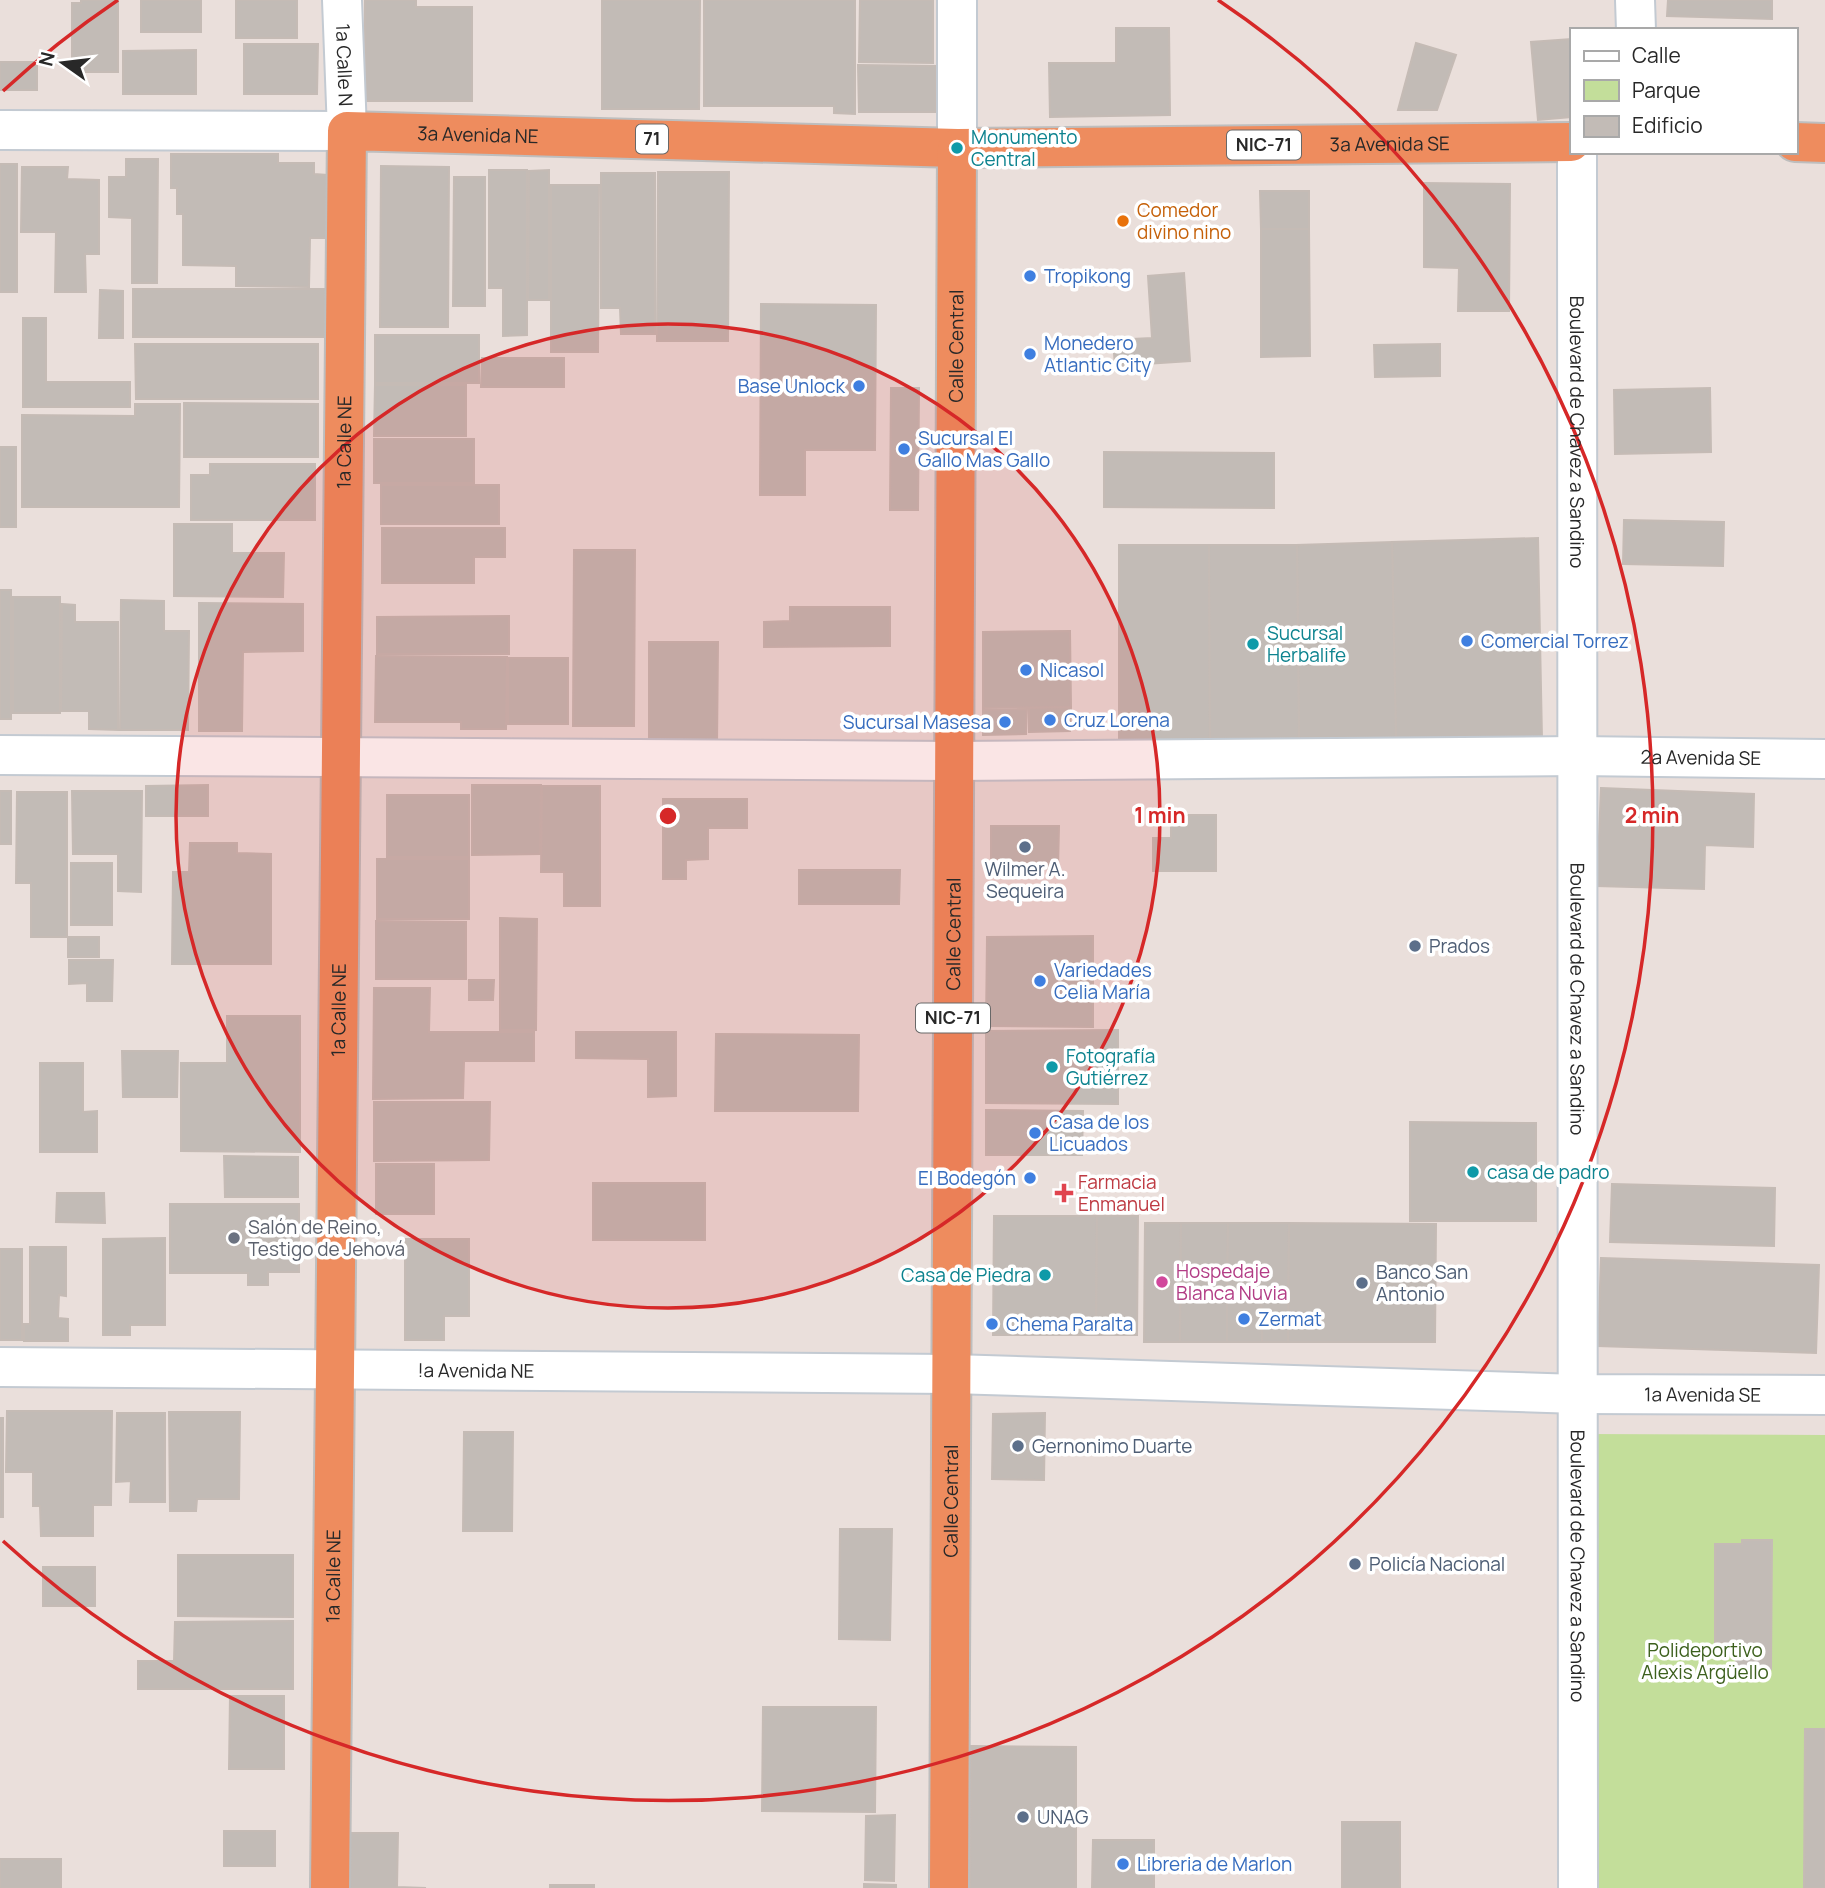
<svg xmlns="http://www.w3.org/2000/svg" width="1825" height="1888" viewBox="0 0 1825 1888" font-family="Manrope,sans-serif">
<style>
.green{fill:#c3de9a}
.building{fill:#c2bbb6;stroke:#c5bbb5;stroke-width:2}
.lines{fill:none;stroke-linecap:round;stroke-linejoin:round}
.minor-casing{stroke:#c3cad2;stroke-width:42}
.tertiary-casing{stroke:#c3cad2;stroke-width:42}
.trunk-casing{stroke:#bebebe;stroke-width:42}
.minor{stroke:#fff;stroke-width:38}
.tertiary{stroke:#fff;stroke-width:38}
.trunk{stroke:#ee8c5e;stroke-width:38}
.ring{fill:none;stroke:#d62828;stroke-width:3.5}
.culture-dot{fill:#0f9aa8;stroke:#fff;stroke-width:2.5}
.food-dot{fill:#e8710a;stroke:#fff;stroke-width:2.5}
.shop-dot{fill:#3f7fe0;stroke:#fff;stroke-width:2.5}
.service-dot{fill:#5c6f8a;stroke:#fff;stroke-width:2.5}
.health-dot{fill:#e0444e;stroke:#fff;stroke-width:2.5}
.worship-dot{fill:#6b7280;stroke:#fff;stroke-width:2.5}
.hotel-dot{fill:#d1479c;stroke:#fff;stroke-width:2.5}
.labels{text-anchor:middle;stroke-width:7;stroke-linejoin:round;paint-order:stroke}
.shield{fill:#fff;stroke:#686868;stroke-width:2}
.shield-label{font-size:18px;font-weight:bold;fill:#282828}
.street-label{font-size:19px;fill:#282828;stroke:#fff}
.culture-label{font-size:19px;fill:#0d838f;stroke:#fff;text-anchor:start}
.food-label{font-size:19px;fill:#c56008;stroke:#fff;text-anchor:start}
.shop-label{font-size:19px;fill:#366cbe;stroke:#fff;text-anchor:start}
.service-label{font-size:19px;fill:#4e5e75;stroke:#fff;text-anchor:start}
.health-label{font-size:19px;fill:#be3a42;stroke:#fff;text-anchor:start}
.worship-label{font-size:19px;fill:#5b616d;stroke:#fff;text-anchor:start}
.hotel-label{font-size:19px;fill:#b23c85;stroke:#fff;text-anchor:start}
.park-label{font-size:19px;fill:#3d601d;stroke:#fff}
.centre{fill:#d62828;stroke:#fff;stroke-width:3.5}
.ring-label{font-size:21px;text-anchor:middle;font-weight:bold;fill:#d62828;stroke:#fff;stroke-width:7;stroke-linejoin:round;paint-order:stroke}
</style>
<rect width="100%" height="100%" fill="#eadfdb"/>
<polygon class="green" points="1585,1434 1825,1435 1825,1888 1584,1888"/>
<g class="building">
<polygon points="81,0 118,0 118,72 72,72 72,3 81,3"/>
<rect x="141" y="0" width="60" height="32"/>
<rect x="236" y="0" width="61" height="38"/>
<polygon points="365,0 416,0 416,7 472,7 472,101 365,101"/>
<polygon points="602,0 700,0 699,109 602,109"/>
<polygon points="704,0 855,0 855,114 834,113 834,106 704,106"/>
<polygon points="860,0 933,0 933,63 859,62"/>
<polygon points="1668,0 1772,0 1772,19 1667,16"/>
<polygon points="1116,28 1169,28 1170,115 1050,117 1049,63 1116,63"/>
<polygon points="1571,39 1571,117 1538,120 1531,42"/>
<polygon points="1416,43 1456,55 1437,110 1398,110"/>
<polygon points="244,44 318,44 317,94 244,94"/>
<polygon points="196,50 196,94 123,94 123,51"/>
<rect x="0" y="62" width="37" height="28"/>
<polygon points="858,65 936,66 936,112 859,112"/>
<polygon points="171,154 278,154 278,163 314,163 314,174 327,175 326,238 310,238 309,287 236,286 236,266 183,265 183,214 177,214 177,188 171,188"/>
<polygon points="126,159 158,159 157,283 132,283 132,218 109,217 109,177 126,177"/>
<rect x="0" y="164" width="17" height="128"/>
<polygon points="381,166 449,167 448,327 380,327"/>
<polygon points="22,167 68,167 67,179 99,180 99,254 85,254 86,292 55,292 56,232 21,232"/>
<polygon points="489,170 527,170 527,335 503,336 503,288 489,288"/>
<polygon points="549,170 549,300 528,300 529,171"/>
<polygon points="658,172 729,172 728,341 657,341"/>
<polygon points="601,173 655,173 655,334 621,334 620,308 601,308"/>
<polygon points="454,177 485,177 485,306 453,306"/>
<polygon points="1424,183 1510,184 1509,311 1458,311 1459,268 1424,267"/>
<polygon points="551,185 599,185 598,352 551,352"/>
<polygon points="1260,191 1309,191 1309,229 1261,229"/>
<polygon points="1261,229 1309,229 1310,356 1261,357"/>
<polygon points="1184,273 1190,361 1115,366 1113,340 1152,338 1148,276"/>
<rect x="133" y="289" width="194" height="48"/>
<polygon points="100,290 123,291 123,338 99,338"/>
<polygon points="761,304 876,305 875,450 805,450 805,495 760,495"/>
<polygon points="23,318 46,318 46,382 130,382 130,407 23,407"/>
<rect x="375" y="335" width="104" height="48"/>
<polygon points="135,344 318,344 318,399 136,399"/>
<polygon points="1440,344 1440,376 1375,377 1374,345"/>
<polygon points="482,358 564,358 564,387 481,387"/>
<polygon points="375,385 466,385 466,436 374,436"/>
<polygon points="891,388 919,388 918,510 890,510"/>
<polygon points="1710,388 1711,452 1615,454 1614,390"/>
<polygon points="184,403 318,404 318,457 184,457"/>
<polygon points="135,404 180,404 179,507 22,507 22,415 135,416"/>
<rect x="374" y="439" width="100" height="44"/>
<rect x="0" y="447" width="16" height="80"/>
<polygon points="1104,452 1274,453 1274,508 1104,507"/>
<polygon points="210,464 315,464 315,520 191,520 191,475 210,475"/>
<rect x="381" y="485" width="118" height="39"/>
<polygon points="1624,520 1724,522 1723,566 1623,564"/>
<polygon points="174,524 232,524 232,553 284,553 283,597 174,596"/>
<polygon points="382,528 505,528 505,557 474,557 474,583 382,583"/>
<polygon points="1538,538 1542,739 1396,742 1392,542"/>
<polygon points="1392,542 1396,742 1299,743 1297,545"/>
<polygon points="1119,545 1209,545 1210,743 1119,743"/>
<polygon points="1209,545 1297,545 1299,743 1210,743"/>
<polygon points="574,550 635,550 634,726 573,726"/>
<rect x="0" y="590" width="11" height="129"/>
<rect x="13" y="597" width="47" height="116"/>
<polygon points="121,600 164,601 164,631 189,631 188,730 120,730"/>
<polygon points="199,603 303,604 303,651 243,652 242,731 199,731"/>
<polygon points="62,604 75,605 75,622 118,622 118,730 89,729 89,711 61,711"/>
<polygon points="790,607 890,607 890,646 764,647 764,622 790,621"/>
<polygon points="509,616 509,654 377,654 377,617"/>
<polygon points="1070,631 1071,707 983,708 983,632"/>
<polygon points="649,642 718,642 717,746 649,746"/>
<polygon points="376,656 507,657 506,729 461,729 461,722 375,722"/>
<rect x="508" y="658" width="60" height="66"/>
<polygon points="1071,707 1070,731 1029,732 1029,708"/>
<polygon points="1027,709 1026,734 983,735 983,710"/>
<polygon points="208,785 208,816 146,816 146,786"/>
<polygon points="472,785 541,785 540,854 472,855"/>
<polygon points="542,786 600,786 600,906 564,906 564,872 541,872"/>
<polygon points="1601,788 1754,794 1753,847 1705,845 1704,889 1597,886"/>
<rect x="0" y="791" width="11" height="53"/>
<polygon points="72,791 142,791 141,892 118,891 118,854 73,854"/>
<polygon points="17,792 67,792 67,937 31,937 31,883 16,883"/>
<rect x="387" y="795" width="82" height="62"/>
<polygon points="663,799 747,799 747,828 708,828 708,859 686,860 686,879 663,879"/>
<polygon points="1171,815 1216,815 1216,871 1153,871 1153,838 1171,838"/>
<polygon points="991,826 1059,826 1058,869 991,869"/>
<polygon points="190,843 237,843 237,853 271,854 271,964 172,964 173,872 189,872"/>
<rect x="377" y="859" width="92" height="60"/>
<rect x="71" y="863" width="41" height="62"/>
<polygon points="799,870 900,870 899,904 799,904"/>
<polygon points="500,918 537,919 536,1030 500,1030"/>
<polygon points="376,921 466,922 466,979 376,979"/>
<polygon points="1093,936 1093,1027 986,1026 987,937"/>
<rect x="68" y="937" width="31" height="20"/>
<polygon points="69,960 113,960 112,1001 87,1001 87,983 69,984"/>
<polygon points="469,980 494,980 493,1000 469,1000"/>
<polygon points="374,988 430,988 429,1032 534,1032 534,1061 464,1061 463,1098 373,1099"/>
<polygon points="227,1016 300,1016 300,1152 181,1151 181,1063 227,1063"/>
<polygon points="1118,1030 1118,1104 986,1103 986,1031"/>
<polygon points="576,1032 676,1032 676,1096 648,1097 648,1059 576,1058"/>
<polygon points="716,1034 859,1035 858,1111 715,1111"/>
<polygon points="122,1051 178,1051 177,1097 123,1097"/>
<polygon points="40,1063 83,1063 83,1112 97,1111 97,1152 40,1152"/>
<polygon points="374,1102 490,1102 489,1160 374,1161"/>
<polygon points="986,1110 1083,1111 1082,1155 986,1155"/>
<polygon points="1410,1122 1536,1123 1536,1221 1410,1221"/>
<polygon points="224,1156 298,1157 298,1197 225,1197"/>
<rect x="376" y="1164" width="58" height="50"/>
<rect x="593" y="1183" width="112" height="57"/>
<polygon points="1612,1184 1775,1188 1774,1246 1610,1242"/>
<polygon points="57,1193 104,1193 105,1223 56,1222"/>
<polygon points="170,1204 299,1204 299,1272 268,1272 268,1285 248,1285 248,1273 170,1273"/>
<polygon points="994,1216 1097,1216 1096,1335 993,1335"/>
<polygon points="1097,1216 1138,1216 1137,1335 1096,1335"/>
<polygon points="1145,1223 1181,1223 1180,1342 1144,1342"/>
<polygon points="1181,1223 1228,1223 1227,1342 1180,1342"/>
<polygon points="1228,1223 1289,1223 1288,1342 1262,1342 1261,1295 1227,1295"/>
<polygon points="1289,1223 1436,1224 1435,1342 1288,1342"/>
<polygon points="165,1238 165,1325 130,1325 130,1335 103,1335 103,1239"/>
<polygon points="405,1239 469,1239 469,1316 444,1316 444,1340 405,1340"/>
<polygon points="30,1247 66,1247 66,1296 59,1295 58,1318 68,1319 68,1341 24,1341 24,1324 30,1324"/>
<rect x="0" y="1249" width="22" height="91"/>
<polygon points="1601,1258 1819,1265 1816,1353 1598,1346"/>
<polygon points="1227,1295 1261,1295 1262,1342 1227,1342"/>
<polygon points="7,1411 112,1411 111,1505 93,1505 93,1536 41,1536 40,1506 33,1506 33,1472 6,1472"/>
<polygon points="169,1412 240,1412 239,1499 197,1499 196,1511 170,1511"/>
<polygon points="117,1413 165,1413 165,1502 130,1502 131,1481 116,1482"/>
<polygon points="1045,1413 1044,1480 992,1479 993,1414"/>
<rect x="0" y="1418" width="3" height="99"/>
<polygon points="464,1432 513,1432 512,1531 463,1531"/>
<polygon points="840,1529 892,1529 890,1640 839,1639"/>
<polygon points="1742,1540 1772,1540 1771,1669 1736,1669 1736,1642 1715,1643 1715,1544 1742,1544"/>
<polygon points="178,1555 293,1555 293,1617 178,1616"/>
<rect x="43" y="1567" width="52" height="39"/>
<polygon points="293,1621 293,1689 138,1689 138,1661 174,1661 175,1622"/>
<polygon points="230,1696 284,1696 284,1769 229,1769"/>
<polygon points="763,1707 876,1707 875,1812 762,1811"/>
<polygon points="1805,1729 1825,1729 1825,1888 1804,1888"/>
<polygon points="971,1746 1076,1747 1076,1888 970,1888"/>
<polygon points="895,1815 894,1881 865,1880 866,1816"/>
<rect x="1342" y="1822" width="58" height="66"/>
<rect x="224" y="1831" width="51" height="35"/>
<polygon points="349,1833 398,1833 397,1887 426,1888 348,1888"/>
<polygon points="1093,1840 1154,1840 1154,1888 1092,1888"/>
<rect x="0" y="1859" width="61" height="29"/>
<polygon points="864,1884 896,1885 896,1888 864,1888"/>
<rect x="550" y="1885" width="44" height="3"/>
</g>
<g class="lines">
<defs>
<g id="minor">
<path id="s1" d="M342 0 347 131"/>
<polyline points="1635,0 1636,30"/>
<polyline points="957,148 957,0"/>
<path id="s2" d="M1577 152 1578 1888"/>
<path id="s3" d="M0 755 954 761 1577 756 1825 759"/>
<path id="s4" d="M0 1367 952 1374 1578 1394 1825 1395"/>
</g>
<polyline id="tertiary" points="0,130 347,131"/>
<g id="trunk">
<polyline points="1795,142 1825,143"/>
<path id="s5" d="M330 1888 347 131 957 148 1571 142"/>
<path id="s6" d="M949 1888 957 148"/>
</g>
</defs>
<use href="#minor" class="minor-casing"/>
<use href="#tertiary" class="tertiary-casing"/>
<use href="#trunk" class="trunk-casing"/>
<use href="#minor" class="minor"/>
<use href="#tertiary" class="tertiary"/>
<use href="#trunk" class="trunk"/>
</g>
<circle cx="668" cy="816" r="492" fill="#d62828" fill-opacity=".12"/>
<g class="ring">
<circle cx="668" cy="816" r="492"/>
<path d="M3 91A984 984 0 0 1 118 0M1218 0A984 984 0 1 1 3 1541"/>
</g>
<g class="culture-dot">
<circle cx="957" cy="148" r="7"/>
<circle cx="1253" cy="644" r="7"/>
<circle cx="1052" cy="1067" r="7"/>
<circle cx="1473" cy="1172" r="7"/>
<circle cx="1045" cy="1275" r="7"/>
</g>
<circle class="food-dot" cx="1123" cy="221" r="7"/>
<g class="shop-dot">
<circle cx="1030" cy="276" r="7"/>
<circle cx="1030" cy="354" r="7"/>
<circle cx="859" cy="386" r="7"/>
<circle cx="904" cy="449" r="7"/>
<circle cx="1467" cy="641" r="7"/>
<circle cx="1026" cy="670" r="7"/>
<circle cx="1050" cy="720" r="7"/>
<circle cx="1005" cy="722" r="7"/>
<circle cx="1040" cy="981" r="7"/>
<circle cx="1035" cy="1133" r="7"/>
<circle cx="1030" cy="1178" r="7"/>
<circle cx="1244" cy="1319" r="7"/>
<circle cx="992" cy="1324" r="7"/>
<circle cx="1123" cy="1864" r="7"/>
</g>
<g class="service-dot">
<circle cx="1025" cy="847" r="7"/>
<circle cx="1415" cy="946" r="7"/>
<circle cx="1362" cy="1283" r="7"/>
<circle cx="1018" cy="1446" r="7"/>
<circle cx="1355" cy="1564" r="7"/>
<circle cx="1023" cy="1817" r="7"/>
</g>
<path class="health-dot" d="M1060.5 1182.5h7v7h7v7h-7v7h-7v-7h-7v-7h7z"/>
<circle class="worship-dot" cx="234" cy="1238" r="7"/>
<circle class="hotel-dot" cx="1162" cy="1282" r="7"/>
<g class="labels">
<g class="shield">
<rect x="636" y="124.5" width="32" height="29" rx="5"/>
<rect x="1227" y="130.5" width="74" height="29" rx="5"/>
<rect x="916" y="1003.5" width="74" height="29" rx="5"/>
</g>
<g class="shield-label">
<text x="652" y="145">71</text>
<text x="1264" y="151">NIC-71</text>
<text x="953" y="1024">NIC-71</text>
</g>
<g class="street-label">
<text dy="7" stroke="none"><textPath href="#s1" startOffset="65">1a Calle N</textPath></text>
<text dy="7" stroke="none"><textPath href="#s5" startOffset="1888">3a Avenida NE</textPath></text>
<text dy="7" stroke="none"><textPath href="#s5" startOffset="2800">3a Avenida SE</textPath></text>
<text dy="7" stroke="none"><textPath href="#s6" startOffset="1542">Calle Central</textPath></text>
<text dy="7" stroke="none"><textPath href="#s2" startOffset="280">Boulevard de Chavez a Sandino</textPath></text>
<text dy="7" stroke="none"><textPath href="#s5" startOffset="1446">1a Calle NE</textPath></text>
<text dy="7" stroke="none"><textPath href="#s3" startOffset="1701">2a Avenida SE</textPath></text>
<text dy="7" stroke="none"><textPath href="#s6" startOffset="954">Calle Central</textPath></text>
<text dy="7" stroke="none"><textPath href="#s2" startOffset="847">Boulevard de Chavez a Sandino</textPath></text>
<text dy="7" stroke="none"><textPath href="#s5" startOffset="878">1a Calle NE</textPath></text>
<text dy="7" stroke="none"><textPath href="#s4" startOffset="476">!a Avenida NE</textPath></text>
<text dy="7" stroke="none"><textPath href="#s4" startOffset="1703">1a Avenida SE</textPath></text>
<text dy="7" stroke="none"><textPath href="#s6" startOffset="387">Calle Central</textPath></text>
<text dy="7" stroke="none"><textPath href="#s2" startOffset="1414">Boulevard de Chavez a Sandino</textPath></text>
<text dy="7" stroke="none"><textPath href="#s5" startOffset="312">1a Calle NE</textPath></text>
</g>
<g class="culture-label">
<text x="971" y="144">Monumento<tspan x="971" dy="22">Central</tspan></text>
<text x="1267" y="640">Sucursal<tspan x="1267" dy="22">Herbalife</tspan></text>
<text x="1066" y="1063">Fotografía<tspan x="1066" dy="22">Gutiérrez</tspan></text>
<text x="1487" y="1179">casa de padro</text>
<text x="1031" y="1282" text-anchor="end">Casa de Piedra</text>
</g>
<g class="food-label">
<text x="1137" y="217">Comedor<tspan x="1137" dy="22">divino nino</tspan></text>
</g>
<g class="shop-label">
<text x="1044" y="283">Tropikong</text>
<text x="1044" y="350">Monedero<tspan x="1044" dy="22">Atlantic City</tspan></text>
<text x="845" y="393" text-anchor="end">Base Unlock</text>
<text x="918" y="445">Sucursal El<tspan x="918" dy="22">Gallo Mas Gallo</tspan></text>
<text x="1481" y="648">Comercial Torrez</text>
<text x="1040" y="677">Nicasol</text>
<text x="1064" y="727">Cruz Lorena</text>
<text x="991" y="729" text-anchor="end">Sucursal Masesa</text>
<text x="1054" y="977">Variedades<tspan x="1054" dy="22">Celia María</tspan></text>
<text x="1049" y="1129">Casa de los<tspan x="1049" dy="22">Licuados</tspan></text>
<text x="1016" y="1185" text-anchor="end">El Bodegón</text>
<text x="1258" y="1326">Zermat</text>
<text x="1006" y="1331">Chema Paralta</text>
<text x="1137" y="1871">Libreria de Marlon</text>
</g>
<g class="service-label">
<text x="1025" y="876" text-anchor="middle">Wilmer A.<tspan x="1025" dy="22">Sequeira</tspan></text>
<text x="1429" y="953">Prados</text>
<text x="1376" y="1279">Banco San<tspan x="1376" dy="22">Antonio</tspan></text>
<text x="1032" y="1453">Gernonimo Duarte</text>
<text x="1369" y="1571">Policía Nacional</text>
<text x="1037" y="1824">UNAG</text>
</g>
<g class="health-label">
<text x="1078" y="1189">Farmacia<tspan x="1078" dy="22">Enmanuel</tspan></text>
</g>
<g class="worship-label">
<text x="248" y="1234">Salón de Reino,<tspan x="248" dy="22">Testigo de Jehová</tspan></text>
</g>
<g class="hotel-label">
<text x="1176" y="1278">Hospedaje<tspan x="1176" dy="22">Blanca Nuvia</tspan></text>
</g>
<g class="park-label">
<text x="1705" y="1657">Polideportivo<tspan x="1705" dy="22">Alexis Argüello</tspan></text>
</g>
</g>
<circle cx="668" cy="816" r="10" class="centre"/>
<g class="ring-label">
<text x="1160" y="823">1 min</text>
<text x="1652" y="823">2 min</text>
</g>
<rect x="1570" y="28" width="228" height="126" fill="#ffffff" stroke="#a9a9a9" stroke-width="2"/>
<rect x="1584" y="51" width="35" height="10" fill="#ffffff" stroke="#a9a9a9" stroke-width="2"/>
<text x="1632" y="63" font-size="21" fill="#282828">Calle</text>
<rect x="1584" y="80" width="35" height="21" fill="#c3de9a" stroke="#a9a9a9" stroke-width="2"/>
<text x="1632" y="98" font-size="21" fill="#282828">Parque</text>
<rect x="1584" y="116" width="35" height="21" fill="#c2bbb6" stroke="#a9a9a9" stroke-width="2"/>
<text x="1632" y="133" font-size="21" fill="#282828">Edificio</text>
<g transform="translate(63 63) rotate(284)" stroke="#ffffff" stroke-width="5" paint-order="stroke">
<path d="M0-5L12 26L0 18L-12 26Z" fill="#282828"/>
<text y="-10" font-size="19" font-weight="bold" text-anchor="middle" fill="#282828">N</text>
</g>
</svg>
